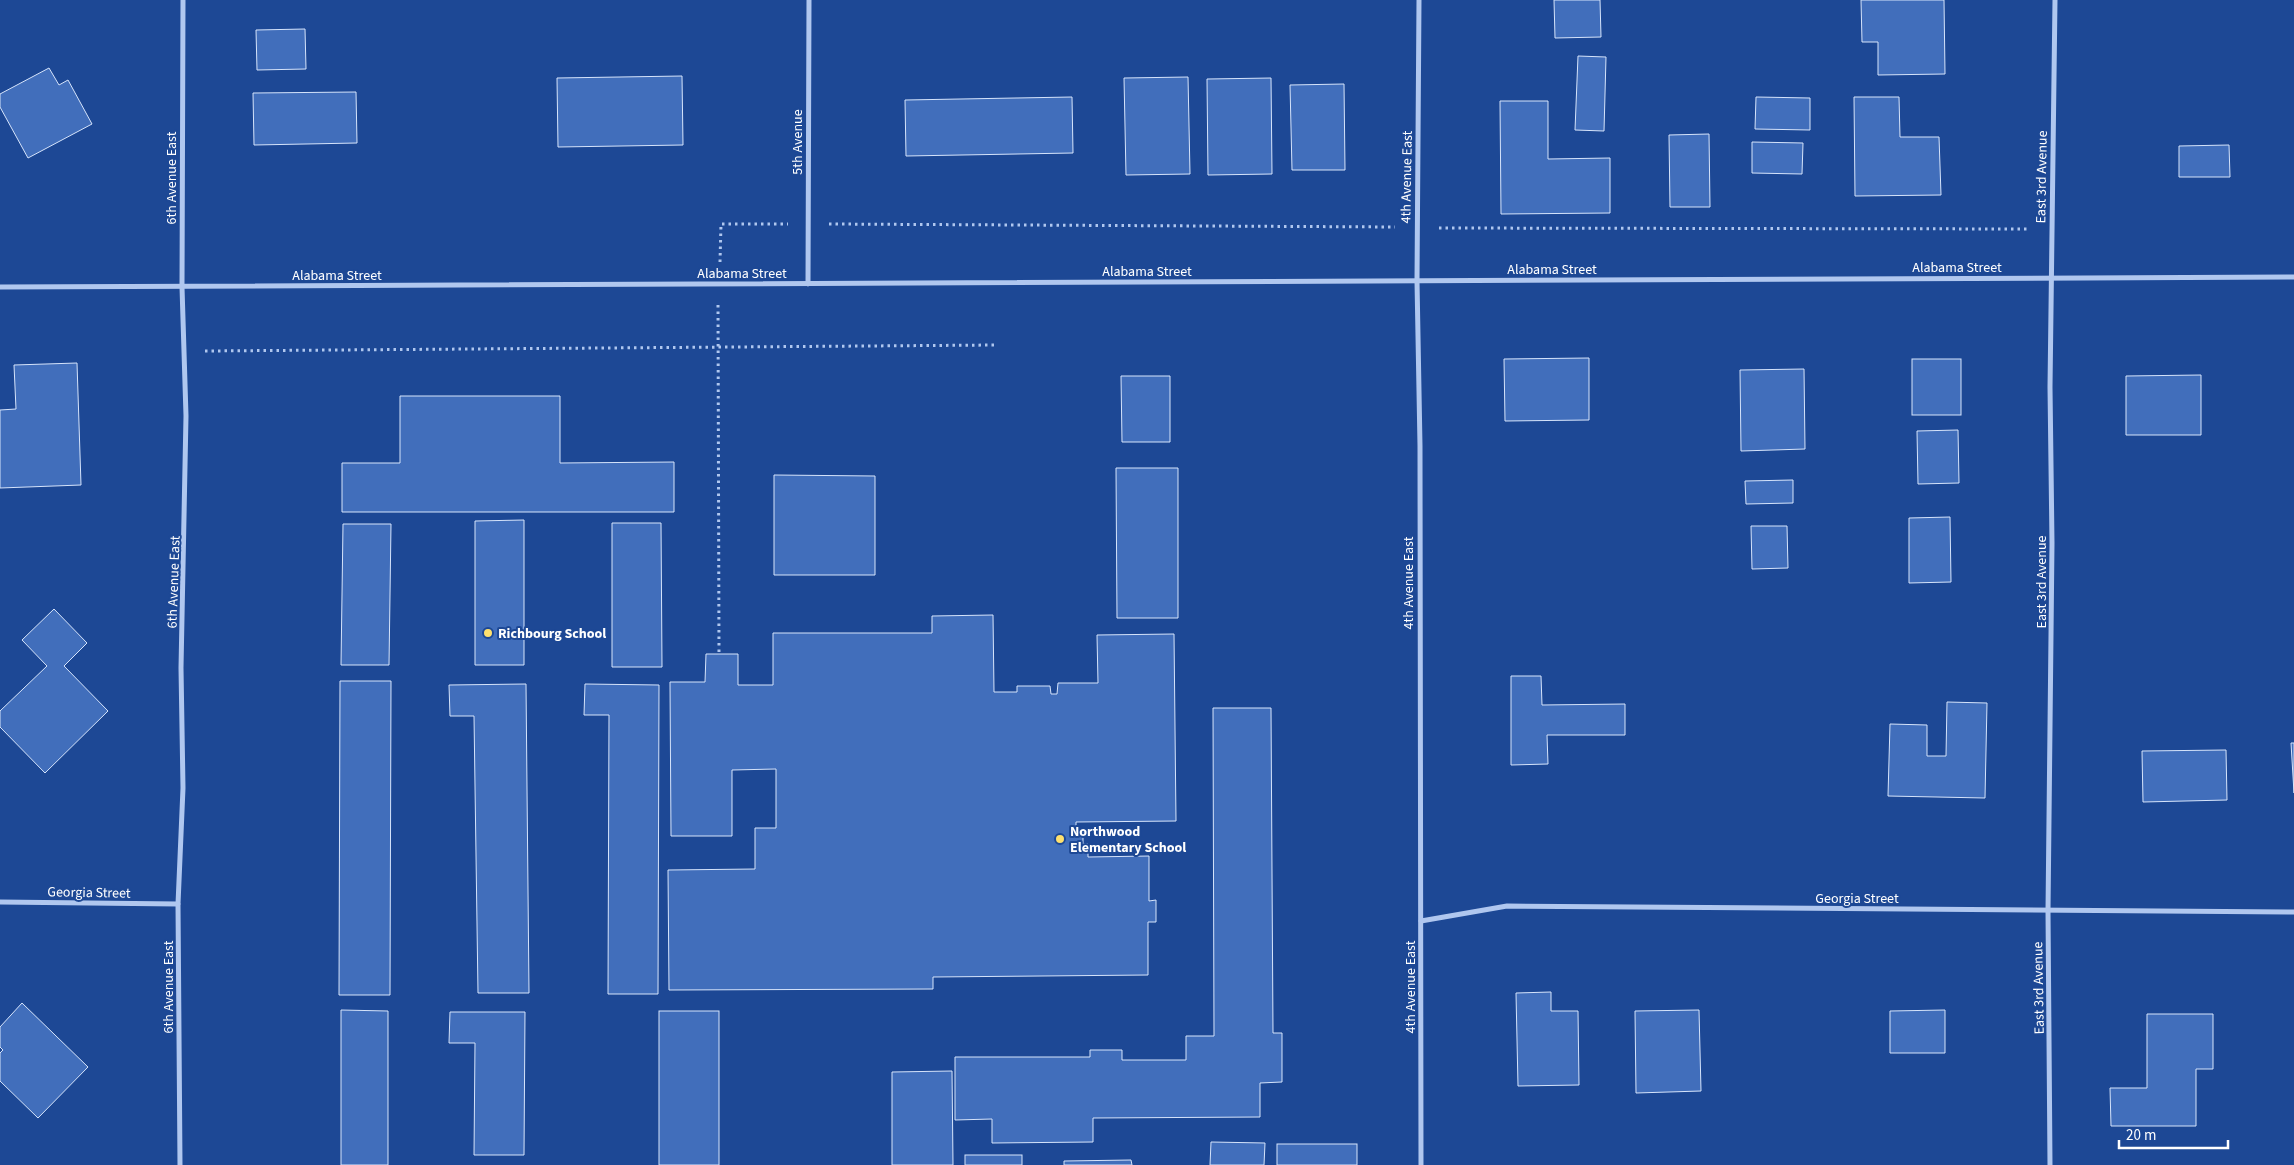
<svg xmlns="http://www.w3.org/2000/svg" width="2294" height="1165" viewBox="0 0 2294 1165" font-family="'Source Sans 3',sans-serif">
<style>
.building{fill:#416ebb;stroke:#d6e4fb}
.lines{fill:none;stroke-linecap:round;stroke-linejoin:round}
.path{stroke:#b0c7ef;stroke-width:3;stroke-dasharray:2.5 4;stroke-linecap:butt}
.street{stroke:#b0c7ef;stroke-width:5}
.poi-dot{fill:#fee06e;stroke:#1d4895;stroke-width:2}
.labels{text-anchor:middle;stroke-width:4;stroke-linejoin:round;paint-order:stroke}
.street-label{font-size:14px;fill:#fff;stroke:#1d4895}
.poi-label{font-size:14px;font-weight:bold;fill:#fff;stroke:#1d4895;text-anchor:start}
</style>
<rect width="100%" height="100%" fill="#1d4895"/>
<g class="building">
<polygon points="1554,0 1600,0 1601,37 1555,38"/>
<polygon points="1861,0 1944,0 1945,74 1878,75 1878,42 1862,42"/>
<polygon points="305,29 306,69 257,70 256,30"/>
<polygon points="1578,56 1606,57 1604,131 1575,130"/>
<polygon points="49,68 59,85 68,80 92,124 28,158 0,107 0,94"/>
<polygon points="682,76 683,145 558,147 557,78"/>
<polygon points="1188,77 1190,174 1126,175 1124,78"/>
<polygon points="1271,78 1272,174 1208,175 1207,79"/>
<polygon points="1344,84 1345,170 1292,170 1290,85"/>
<polygon points="356,92 357,143 254,145 253,93"/>
<polygon points="1072,97 1073,153 906,156 905,100"/>
<polygon points="1756,97 1810,98 1810,130 1755,129"/>
<polygon points="1854,97 1899,97 1900,137 1939,137 1941,195 1855,196"/>
<polygon points="1500,101 1548,101 1548,159 1610,158 1610,213 1501,214"/>
<polygon points="1709,134 1710,207 1670,207 1669,135"/>
<polygon points="1752,142 1803,143 1802,174 1752,173"/>
<polygon points="2229,145 2230,177 2179,177 2179,146"/>
<polygon points="1589,358 1589,420 1505,421 1504,359"/>
<rect x="1912" y="359" width="49" height="56"/>
<polygon points="77,363 81,485 0,488 0,410 16,409 14,365"/>
<polygon points="1804,369 1805,449 1741,451 1740,370"/>
<polygon points="2201,375 2201,435 2126,435 2126,376"/>
<polygon points="1121,376 1170,376 1170,442 1122,442"/>
<polygon points="400,396 560,396 560,463 674,462 674,512 342,512 342,463 400,463"/>
<polygon points="1958,430 1959,483 1918,484 1917,431"/>
<polygon points="1116,468 1178,468 1178,618 1117,618"/>
<polygon points="774,475 875,476 875,575 774,575"/>
<polygon points="1793,480 1793,503 1746,504 1745,481"/>
<polygon points="1950,517 1951,582 1909,583 1909,518"/>
<polygon points="524,520 524,665 475,665 475,521"/>
<polygon points="612,523 661,523 662,667 612,667"/>
<polygon points="343,524 391,524 389,665 341,665"/>
<polygon points="1751,526 1787,526 1788,568 1752,569"/>
<polygon points="54,609 87,643 64,666 108,711 45,773 0,727 0,711 47,666 22,640"/>
<polygon points="993,615 994,692 1017,692 1017,686 1050,686 1051,694 1057,694 1058,683 1098,683 1097,635 1174,634 1176,821 1076,822 1076,829 1083,831 1083,844 1088,844 1088,857 1149,856 1149,901 1156,900 1156,922 1148,922 1148,975 933,977 933,989 669,990 668,870 755,869 755,828 776,828 776,769 732,770 732,836 671,836 670,682 705,682 706,654 738,654 738,685 773,685 773,633 932,633 932,616"/>
<polygon points="1511,676 1541,676 1542,705 1625,704 1625,735 1547,735 1548,764 1511,765"/>
<polygon points="340,681 391,681 390,995 339,995"/>
<polygon points="526,684 529,993 478,993 474,716 450,716 449,685"/>
<polygon points="585,684 659,685 658,994 608,994 609,715 584,715"/>
<polygon points="1947,702 1987,703 1985,798 1888,796 1890,724 1927,725 1927,756 1946,756"/>
<polygon points="1213,708 1271,708 1273,1033 1282,1033 1282,1082 1260,1083 1260,1117 1093,1118 1093,1142 992,1143 992,1119 955,1120 955,1057 1090,1057 1090,1050 1122,1050 1122,1060 1186,1060 1186,1036 1214,1036"/>
<polygon points="2291,743 2294,743 2294,793"/>
<polygon points="2226,750 2227,800 2143,802 2142,751"/>
<polygon points="1551,992 1551,1011 1578,1011 1579,1085 1518,1086 1516,993"/>
<polygon points="22,1003 88,1067 38,1118 0,1081 0,1053 3,1050 0,1047 0,1027"/>
<polygon points="341,1010 388,1011 388,1165 341,1165"/>
<polygon points="1699,1010 1701,1091 1636,1093 1635,1011"/>
<polygon points="1945,1010 1945,1053 1890,1053 1890,1011"/>
<rect x="659" y="1011" width="60" height="154"/>
<polygon points="450,1012 525,1012 524,1155 474,1155 475,1043 449,1043"/>
<polygon points="2147,1014 2213,1014 2213,1069 2196,1069 2196,1126 2111,1126 2110,1088 2147,1088"/>
<polygon points="952,1071 953,1165 892,1165 892,1072"/>
<polygon points="1211,1142 1265,1143 1264,1165 1210,1165"/>
<rect x="1277" y="1144" width="80" height="21"/>
<rect x="965" y="1155" width="57" height="10"/>
<polygon points="1131,1160 1132,1165 1064,1165 1064,1161"/>
</g>
<g class="lines">
<g class="path">
<polyline points="829,224 1395,227"/>
<polyline points="1439,228 2030,229"/>
<polyline points="720,262 721,224 788,224"/>
<polyline points="718,305 719,655"/>
<polyline points="205,351 997,345"/>
</g>
<g class="street">
<polyline points="1419,0 1417,281 1420,446 1421,1165"/>
<polyline points="808,284 809,0"/>
<polyline points="0,287 2294,277"/>
<polyline points="0,902 178,904"/>
<polyline points="1421,921 1507,906 2294,912"/>
<polyline points="180,1165 178,904 183,788 181,668 186,416 182,287 183,0"/>
<polyline points="2050,1165 2048,911 2052,543 2050,387 2055,0"/>
</g>
</g>
<g class="poi-dot">
<circle cx="488" cy="633" r="5"/>
<circle cx="1060" cy="839" r="5"/>
</g>
<g class="labels">
<g class="street-label">
<text transform="translate(797 142) rotate(-90)" y="5">5th Avenue</text>
<text transform="translate(1406 177) rotate(-89)" y="5">4th Avenue East</text>
<text transform="translate(2041 177) rotate(-89)" y="5">East 3rd Avenue</text>
<text transform="translate(171 178) rotate(-90)" y="5">6th Avenue East</text>
<text x="1957" y="272">Alabama Street</text>
<text x="1552" y="274">Alabama Street</text>
<text x="1147" y="276">Alabama Street</text>
<text x="742" y="278">Alabama Street</text>
<text x="337" y="280">Alabama Street</text>
<text transform="translate(173 582) rotate(-88)" y="5">6th Avenue East</text>
<text transform="translate(2041 582) rotate(-90)" y="5">East 3rd Avenue</text>
<text transform="translate(1408 583) rotate(-90)" y="5">4th Avenue East</text>
<text transform="translate(89 892) rotate(1)" y="5">Georgia Street</text>
<text x="1857" y="903">Georgia Street</text>
<text transform="translate(168 987) rotate(-90)" y="5">6th Avenue East</text>
<text transform="translate(1410 987) rotate(-90)" y="5">4th Avenue East</text>
<text transform="translate(2038 988) rotate(-91)" y="5">East 3rd Avenue</text>
</g>
<g class="poi-label">
<text x="498" y="638">Richbourg School</text>
<text x="1070" y="836">Northwood<tspan x="1070" dy="16">Elementary School</tspan></text>
</g>
</g>
<path d="M2119 1140v8h109v-8" fill="none" stroke="#ffffff" stroke-width="2.5"/>
<text x="2126" y="1140" font-size="15" fill="#ffffff" stroke="#1d4895" stroke-width="4" paint-order="stroke">20 m</text>
</svg>
